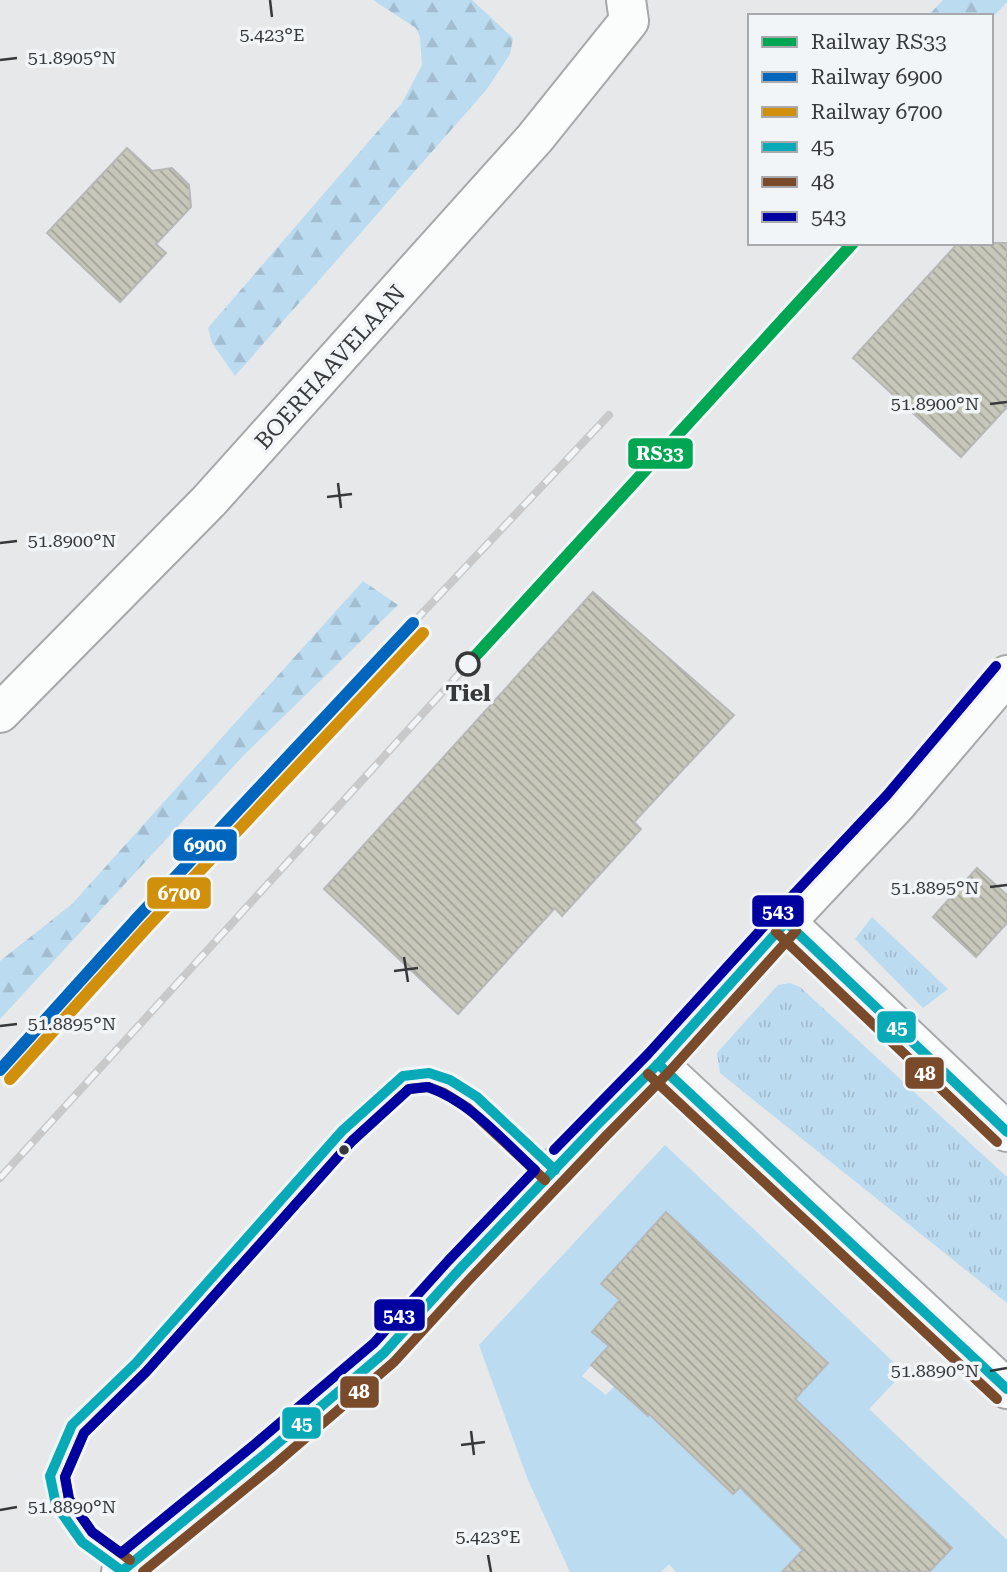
<svg xmlns="http://www.w3.org/2000/svg" width="1007" height="1572" viewBox="0 0 1007 1572" font-family="'Roboto Serif',serif">
<style>
.grass{fill:url(#grass-tufts)}
.forest{fill:url(#forest-firs)}
.green{fill:#bbdbf1;fill-rule:evenodd}
.building{fill:url(#building-back-hatch);stroke:#b6b7b6;stroke-width:2}
.lines{fill:none;stroke-linecap:round;stroke-linejoin:round}
.minor-casing{stroke:#a7a8a9;stroke-width:42}
.minor{stroke:#fbfcfc;stroke-width:38}
.rail-casing{stroke:#c9c9ca;stroke-width:8}
.rail{stroke:#f2f5f8;stroke-width:5;stroke-dasharray:16;stroke-linecap:butt}
.bus-1-casing{stroke:#f2f5f8;stroke-width:16}
.bus-2-casing{stroke:#f2f5f8;stroke-width:16}
.bus-3-casing{stroke:#f2f5f8;stroke-width:16}
.bus-1{stroke:#08aab7;stroke-width:10}
.bus-2{stroke:#7a4b2a;stroke-width:10}
.bus-3{stroke:#0000a0;stroke-width:10}
.rail-1-casing{stroke:#f2f5f8;stroke-width:18}
.rail-2-casing{stroke:#f2f5f8;stroke-width:18}
.rail-3-casing{stroke:#f2f5f8;stroke-width:18}
.rail-1{stroke:#00a651;stroke-width:12}
.rail-2{stroke:#0065bd;stroke-width:12}
.rail-3{stroke:#d1900b;stroke-width:12}
.ticks{fill:none;stroke:#373839;stroke-width:2.5}
.stop-dot{fill:#f2f5f8;stroke:#373839;stroke-width:3.5}
.bus-dot{fill:#373839;stroke:#f2f5f8;stroke-width:2.5}
.labels{text-anchor:middle;stroke-width:7;stroke-linejoin:round;paint-order:stroke}
.street-label{font-size:23px;fill:#373839;stroke:#f2f5f8}
.stop-label{font-size:23px;font-weight:bold;fill:#373839;stroke:#f2f5f8}
.ticks-label{font-size:18px;text-anchor:middle;fill:#373839;stroke:#f2f5f8;stroke-width:7;stroke-linejoin:round;paint-order:stroke}
.line-badge{stroke:#f2f5f8;stroke-width:2.5}
.badge-label{font-size:19px;text-anchor:middle;font-weight:bold;fill:#fff}
</style>
<defs>
<pattern id="grass-tufts" width="24" height="20" patternUnits="userSpaceOnUse" patternTransform="scale(1.75)"><rect width="24" height="20" fill="#bbdbf1"/><path d="M3 7l-1-3M5 7V3M7 7l1-3M15 17l-1-3M17 17v-4M19 17l1-3" fill="none" stroke="#a1bdcf"/></pattern>
<pattern id="forest-firs" width="22" height="20" patternUnits="userSpaceOnUse" patternTransform="scale(1.75)"><rect width="22" height="20" fill="#bbdbf1"/><path d="M5 1l3.5 6h-7zM16 11l3.5 6h-7z" fill="#a1bdcf"/></pattern>
<pattern id="building-back-hatch" width="6" height="6" patternUnits="userSpaceOnUse" patternTransform="scale(1.75)"><rect width="6" height="6" fill="#c7c8ba"/><path d="M-1 5l2 2M0 0l6 6M5-1l2 2" fill="none" stroke="#a2a398"/></pattern>
</defs>
<rect width="100%" height="100%" fill="#e6e8e9"/>
<g class="grass">
<polygon points="872,917 948,989 923,1008 855,939"/>
<polygon points="790,983 800,987 1007,1177 1007,1303 720,1073 717,1053 778,985"/>
</g>
<g class="forest">
<polygon points="373,0 472,0 513,38 510,54 487,89 235,376 212,343 208,328 402,103 422,65 420,37 416,28"/>
<polygon points="943,0 1007,0 1007,2 991,19 991,16 928,16"/>
<polygon points="363,581 398,605 243,756 0,1019 0,961 72,904"/>
</g>
<path class="green" d="M665 1145 904 1372 869 1409 1007 1540V1572H929L952 1548 834 1436 778 1462 747 1495 779 1527 794 1509 857 1572H676L669 1564 661 1572H570L528 1480 479 1345ZM666 1212 708 1251 637 1331 632 1368 606 1395 582 1376 609 1346 592 1331 612 1309 624 1304 601 1284ZM741 1281 828 1364 789 1404 702 1322Z"/>
<g class="building">
<polygon points="127,148 152,171 172,168 189,185 191,207 156,244 166,253 120,302 47,233"/>
<polygon points="958,243 1007,243 1007,407 961,457 853,358"/>
<polygon points="593,592 734,715 634,822 641,829 562,916 555,908 458,1014 324,889"/>
<polygon points="977,868 1007,895 1007,923 976,957 933,917"/>
<polygon points="666,1212 828,1363 795,1399 952,1548 929,1572 782,1572 803,1550 740,1487 733,1494 649,1414 648,1416 591,1365 609,1346 592,1332 620,1300 601,1284"/>
</g>
<g class="lines">
<defs>
<g id="minor">
<polyline points="0,713 209,501 535,138 629,21 626,0"/>
<polyline points="786,922 1007,1132"/>
<polyline points="658,1064 1007,1389"/>
<polyline points="121,1572 264,1455 384,1353 458,1271 594,1128 658,1064 786,922 897,804 1007,675"/>
</g>
</defs>
<use href="#minor" class="minor-casing"/>
<use href="#minor" class="minor"/>
<defs>
<g id="rail">
<polyline points="413,623 609,415"/>
<polyline points="0,1178 468,664"/>
</g>
</defs>
<use href="#rail" class="rail-casing"/>
<use href="#rail" class="rail"/>
<defs>
<g id="bus-1">
<polyline points="786,922 1007,1132"/>
<polyline points="658,1064 1007,1389"/>
<polyline points="122,1571 264,1455 384,1353 458,1271 594,1128 658,1064 786,922"/>
<polyline points="122,1571 82,1542 56,1505 50,1476 72,1425 136,1363 342,1131 403,1076 429,1073 450,1080 477,1097 555,1170"/>
</g>
<g id="bus-2">
<polyline points="776,932 997,1142"/>
<polyline points="648,1074 997,1399"/>
<polyline points="130,1560 92,1532 69,1499 65,1477 84,1433 146,1372 352,1141 409,1089 428,1087 444,1093 468,1108 545,1180"/>
<polyline points="143,1572 273,1466 394,1362 468,1281 604,1138 668,1073 796,931"/>
</g>
<g id="bus-3">
<path d="M428 1087C471 1102 502 1140 535 1170L448 1261 374 1343 255 1444 121 1553 92 1532 69 1499 65 1477 84 1433 146 1372 352 1141 409 1089Z"/>
<polyline points="554,1150 648,1054 776,913 887,795 996,666"/>
</g>
</defs>
<use href="#bus-1" class="bus-1-casing"/>
<use href="#bus-2" class="bus-2-casing"/>
<use href="#bus-3" class="bus-3-casing"/>
<use href="#bus-1" class="bus-1"/>
<use href="#bus-2" class="bus-2"/>
<use href="#bus-3" class="bus-3"/>
<defs>
<polyline id="rail-1" points="468,664 853,243"/>
<polyline id="rail-2" points="0,1070 138,917 413,623"/>
<polyline id="rail-3" points="10,1079 148,926 423,633"/>
</defs>
<use href="#rail-1" class="rail-1-casing"/>
<use href="#rail-2" class="rail-2-casing"/>
<use href="#rail-3" class="rail-3-casing"/>
<use href="#rail-1" class="rail-1"/>
<use href="#rail-2" class="rail-2"/>
<use href="#rail-3" class="rail-3"/>
</g>
<path class="ticks" d="M270 0 272 17M0 60 17 58M990 404 1007 402M338 483 341 508M327 497 352 494M0 543 17 541M990 887 1007 885M404 957 408 982M394 971 418 968M0 1026 17 1024M990 1371 1007 1368M471 1431 474 1455M461 1445 485 1442M0 1510 17 1507M488 1555 491 1572"/>
<circle class="stop-dot" cx="468" cy="664" r="11"/>
<circle class="bus-dot" cx="344" cy="1150" r="6"/>
<g class="labels">
<g class="street-label">
<text transform="translate(330 367) rotate(-48)" y="8">BOERHAAVELAAN</text>
</g>
<g class="stop-label">
<text x="468" y="701">Tiel</text>
</g>
</g>
<g class="ticks-label">
<text x="272" y="41">5.423°E</text>
<text x="72" y="64">51.8905°N</text>
<text x="935" y="410">51.8900°N</text>
<text x="72" y="547">51.8900°N</text>
<text x="935" y="894">51.8895°N</text>
<text x="72" y="1030">51.8895°N</text>
<text x="935" y="1377">51.8890°N</text>
<text x="72" y="1513">51.8890°N</text>
<text x="488" y="1543">5.423°E</text>
</g>
<g class="line-badge">
<rect x="627" y="437" width="67" height="33" rx="7" fill="#00a651"/>
<rect x="172" y="828" width="66" height="34" rx="7" fill="#0065bd"/>
<rect x="146" y="876" width="66" height="34" rx="7" fill="#d1900b"/>
<rect x="751" y="894" width="54" height="34" rx="7" fill="#0000a0"/>
<rect x="876" y="1010" width="41" height="34" rx="7" fill="#08aab7"/>
<rect x="904" y="1056" width="41" height="34" rx="7" fill="#7a4b2a"/>
<rect x="373" y="1298" width="53" height="34" rx="7" fill="#0000a0"/>
<rect x="339" y="1375" width="41" height="34" rx="7" fill="#7a4b2a"/>
<rect x="281" y="1406" width="41" height="34" rx="7" fill="#08aab7"/>
</g>
<g class="badge-label">
<text x="660" y="460">RS33</text>
<text x="205" y="852">6900</text>
<text x="179" y="900">6700</text>
<text x="778" y="918">543</text>
<text x="897" y="1034">45</text>
<text x="925" y="1080">48</text>
<text x="399" y="1322">543</text>
<text x="359" y="1398">48</text>
<text x="302" y="1430">45</text>
</g>
<rect x="748" y="14" width="245" height="231" fill="#f2f5f8" stroke="#a7a9ac" stroke-width="2"/>
<rect x="762" y="37" width="35" height="10" fill="#00a651" stroke="#a7a9ac" stroke-width="2"/>
<text x="811" y="49" font-size="21" fill="#373839">Railway RS33</text>
<rect x="762" y="72" width="35" height="10" fill="#0065bd" stroke="#a7a9ac" stroke-width="2"/>
<text x="811" y="84" font-size="21" fill="#373839">Railway 6900</text>
<rect x="762" y="107" width="35" height="10" fill="#d1900b" stroke="#a7a9ac" stroke-width="2"/>
<text x="811" y="119" font-size="21" fill="#373839">Railway 6700</text>
<rect x="762" y="142" width="35" height="10" fill="#08aab7" stroke="#a7a9ac" stroke-width="2"/>
<text x="811" y="154" font-size="21" fill="#373839">45</text>
<rect x="762" y="177" width="35" height="10" fill="#7a4b2a" stroke="#a7a9ac" stroke-width="2"/>
<text x="811" y="189" font-size="21" fill="#373839">48</text>
<rect x="762" y="212" width="35" height="10" fill="#0000a0" stroke="#a7a9ac" stroke-width="2"/>
<text x="811" y="224" font-size="21" fill="#373839">543</text>
</svg>
